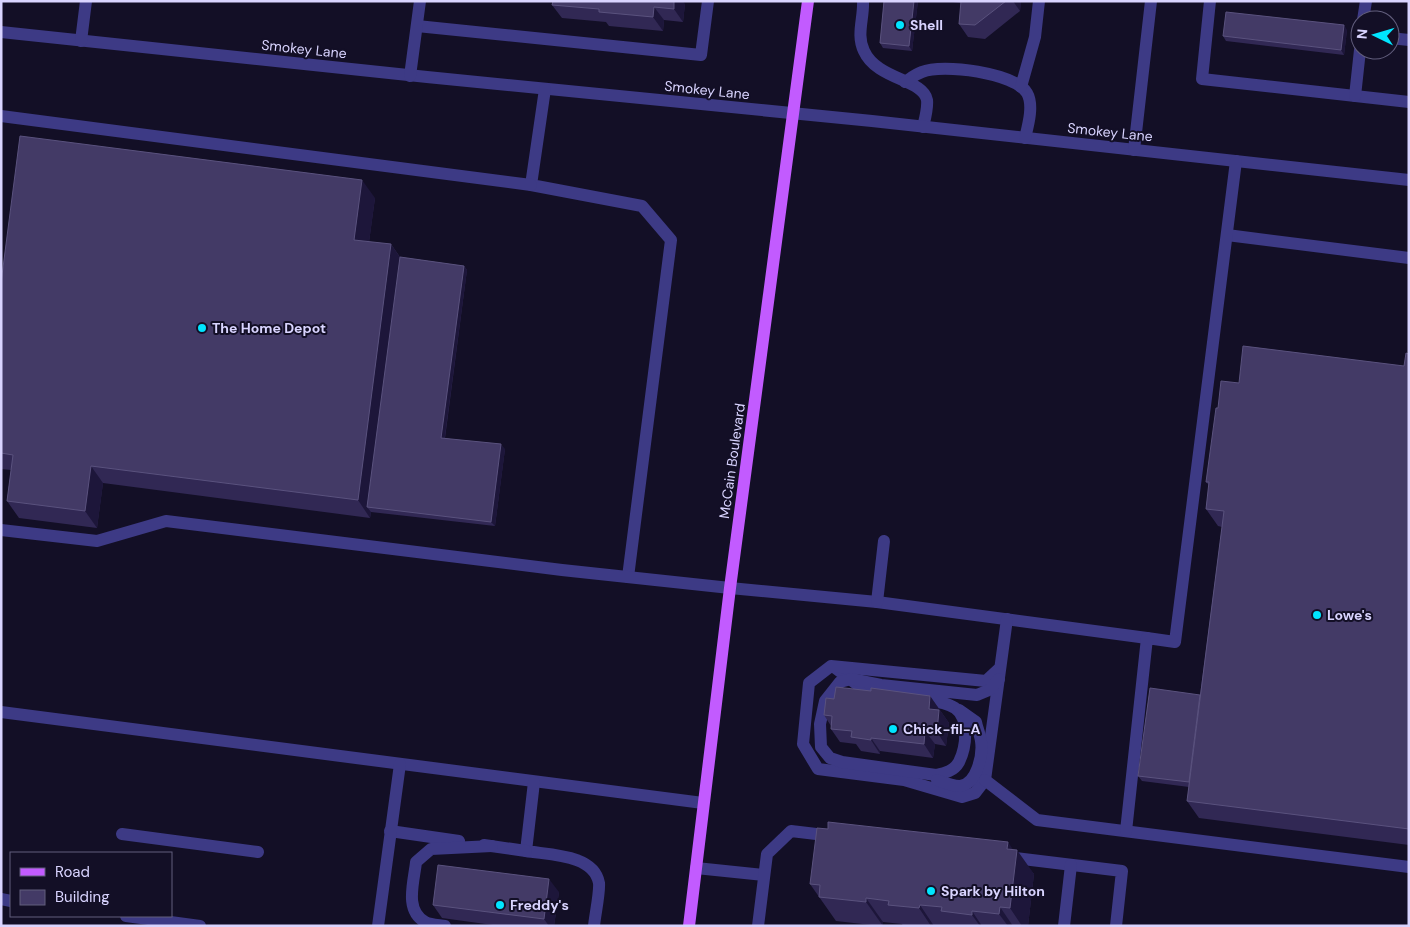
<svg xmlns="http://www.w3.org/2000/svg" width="1410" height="927" viewBox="0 0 1410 927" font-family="'DM Sans',sans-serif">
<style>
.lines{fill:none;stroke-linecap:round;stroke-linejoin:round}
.minor{stroke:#3d3a85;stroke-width:12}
.major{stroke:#c25bff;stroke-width:12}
.wall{fill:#312854}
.shaded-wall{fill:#1d163a}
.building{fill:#433a66;stroke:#5a527e}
.poi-dot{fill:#00e5ff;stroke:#130f26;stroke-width:2}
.labels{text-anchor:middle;stroke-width:4;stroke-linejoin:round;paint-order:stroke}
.poi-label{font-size:14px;font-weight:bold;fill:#d9d4ff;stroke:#130f26;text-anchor:start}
.street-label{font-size:14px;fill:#d9d4ff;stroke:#130f26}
</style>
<rect width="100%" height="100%" fill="#130f26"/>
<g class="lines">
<g class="minor">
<path d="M863 1C864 18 856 35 864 51 877 80 923 79 927 100 928 108 925 119 923 127"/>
<polyline points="1210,1 1202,79 1409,102"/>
<polyline points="1363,20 1366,1"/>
<polyline points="417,26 701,55 708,1"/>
<polyline points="1,32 427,77 872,121 1409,180"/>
<polyline points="1390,38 1409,40"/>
<polyline points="81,41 86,1"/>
<polyline points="410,76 420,1"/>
<path d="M905 82C911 78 916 74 922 72 942 63 1015 73 1027 93 1034 105 1028 126 1025 138"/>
<polyline points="1021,87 1035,37 1039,1"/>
<polyline points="545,89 531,185 642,206 671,240 628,577"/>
<polyline points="1355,96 1360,50"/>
<polyline points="1,116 531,185"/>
<polyline points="1134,150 1151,1"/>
<polyline points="1227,235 1409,258"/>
<polyline points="1,530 97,541 166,521 562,570 730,588 877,602 1147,638"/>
<polyline points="877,602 884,541"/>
<polyline points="834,667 867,692 880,694"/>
<polyline points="1000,668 986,681 831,666 809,683 803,744 818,769 904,780 962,797 975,793 985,780 1007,619"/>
<path d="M917 699C929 701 945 701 955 708 970 718 966 748 959 762 954 771 945 773 936 775L842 762 830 758 821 747 820 724 825 701 840 682 851 679 881 685 977 695 989 690 999 679"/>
<polyline points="1,712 703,803"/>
<path d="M937 780C945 783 952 786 960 786 977 784 983 755 981 741 980 734 977 728 976 722L959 710"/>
<polyline points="985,780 1037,820 1409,867"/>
<path d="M534 782 526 851C549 855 594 854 599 883 600 892 595 915 594 926"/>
<polyline points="390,831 459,841"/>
<polyline points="1126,831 1147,638 1175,642 1236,161"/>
<polyline points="122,834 258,852"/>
<polyline points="484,845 526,851"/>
<polyline points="1007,857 1122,871 1116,926"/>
<polyline points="696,868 764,875"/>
<polyline points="1,899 11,901"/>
<polyline points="126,916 200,926"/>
<polyline points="378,926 400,764"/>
<path d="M445 926C439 925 430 925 425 922 404 910 414 882 416 862L431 849 492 846"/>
<polyline points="758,926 767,854 791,831 833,836"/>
<polyline points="1064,926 1071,865"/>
</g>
<polyline class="major" points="689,926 730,588 808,1"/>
</g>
<g class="wall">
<polygon points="884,1 918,1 912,51 883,48 880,43"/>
<polygon points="945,1 1021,1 1020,11 985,39 968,37 959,24 961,3"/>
<polygon points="685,4 683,22 664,20 663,31 609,26 606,22 562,18 552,5"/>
<polygon points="1347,30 1344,55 1226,41 1223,36"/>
<polygon points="375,198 369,242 391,244 400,257 464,266 467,270 445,438 505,449 495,526 371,512 370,518 103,483 97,528 19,518 7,501 11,470 1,469 1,283"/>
<polygon points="1409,354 1409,845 1199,818 1187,801 1189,787 1142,781 1138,776 1200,695 1222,527 1218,526 1206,509 1209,485 1206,482 1218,408 1239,383 1404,366"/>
<polygon points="871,691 930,696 949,723 946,746 935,744 933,758 880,751 880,754 861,751 856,744 840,742 831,729 831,726 824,715 834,699"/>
<polygon points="1014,850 1034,874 1028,926 903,926 902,924 883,922 883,926 880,926 836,921 810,884"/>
<polygon points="559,892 554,926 500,926 442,918 433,905"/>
</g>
<g class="shaded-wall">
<polygon points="674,1 683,1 685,4 683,22 674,9"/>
<polygon points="914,1 918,1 912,51 909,46"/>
<polygon points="1013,1 1021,1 1020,11"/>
<polygon points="654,7 664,20 663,31 653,17"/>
<polygon points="1344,25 1347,30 1344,55 1341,50"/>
<polygon points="362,180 375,198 367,257 354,240"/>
<polygon points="391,244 403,262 367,507 371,512 370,518 358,500"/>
<polygon points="464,266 467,270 444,443 441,438"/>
<polygon points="501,444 505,449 495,526 491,522"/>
<polygon points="91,466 103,483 97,528 85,511"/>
<polygon points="930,696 949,723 946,746 937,732 929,709"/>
<polygon points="925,731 935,744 933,758 924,744"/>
<polygon points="871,738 880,751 880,754 871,740"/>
<polygon points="1008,842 1016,854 1017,850 1034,874 1028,926 1022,926 1010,908 1007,849"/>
<polygon points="549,879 559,892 554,926 549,926 544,919"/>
<polygon points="866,898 883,922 883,926 866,902"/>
<polygon points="920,905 934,926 931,926 919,908"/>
<polygon points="1000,907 1013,926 1008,926 999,914"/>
<polygon points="972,911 982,926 980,926 972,915"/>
</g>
<g class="building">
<polygon points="553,1 674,1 674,9 654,7 653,17 599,12 599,9 552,5"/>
<polygon points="884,1 914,1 909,46 880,43"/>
<polygon points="961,1 1006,1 975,25 959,24"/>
<polygon points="1226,12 1344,25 1341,50 1223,36"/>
<polygon points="20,136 362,180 354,240 391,244 358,500 91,466 85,511 7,501 13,455 1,453 1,283"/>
<polygon points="400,257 464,266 441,438 501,444 491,522 367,507"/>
<polygon points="1243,346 1404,366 1406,353 1409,354 1409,829 1187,801 1224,511 1206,509 1209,482 1206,482 1216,408 1218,408 1221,381 1239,383"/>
<polygon points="836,687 871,691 871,688 930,696 929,709 939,710 937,732 925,731 924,744 871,738 871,740 851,737 852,731 831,729 832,716 824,715 826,698 834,699"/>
<polygon points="1150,688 1200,695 1189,782 1138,776"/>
<polygon points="828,822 1008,842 1007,849 1017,850 1010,908 1000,907 999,914 972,911 972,915 941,911 942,907 920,905 919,908 888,905 889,901 866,898 866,902 819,897 820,885 810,884 817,828 828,829"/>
<polygon points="438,865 549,879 544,919 433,905"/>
</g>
<g class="poi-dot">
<circle cx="900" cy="25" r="5"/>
<circle cx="202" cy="328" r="5"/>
<circle cx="1317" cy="615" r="5"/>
<circle cx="893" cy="729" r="5"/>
<circle cx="931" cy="891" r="5"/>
<circle cx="500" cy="905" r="5"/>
</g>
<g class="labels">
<g class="poi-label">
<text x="910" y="30">Shell</text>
<text x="212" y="333">The Home Depot</text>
<text x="1327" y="620">Lowe's</text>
<text x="903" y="734">Chick-fil-A</text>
<text x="941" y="896">Spark by Hilton</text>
<text x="510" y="910">Freddy's</text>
</g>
<g class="street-label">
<text transform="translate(304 49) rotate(6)" y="5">Smokey Lane</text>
<text transform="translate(707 90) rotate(6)" y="5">Smokey Lane</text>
<text transform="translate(1110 132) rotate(6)" y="5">Smokey Lane</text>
<text transform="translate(732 461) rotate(-82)" y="5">McCain Boulevard</text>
</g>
</g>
<rect width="1410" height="927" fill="none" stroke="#d9d4ff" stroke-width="5"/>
<rect x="10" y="852" width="162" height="65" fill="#130f26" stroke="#625e7d"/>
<rect x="20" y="868" width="25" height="8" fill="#c25bff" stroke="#625e7d"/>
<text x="55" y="877" font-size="15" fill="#d9d4ff">Road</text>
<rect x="20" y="890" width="25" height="15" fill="#433a66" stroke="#625e7d"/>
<text x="55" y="902" font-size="15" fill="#d9d4ff">Building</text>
<g transform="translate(1375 35) rotate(275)"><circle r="24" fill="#130f26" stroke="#625e7d"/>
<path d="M0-4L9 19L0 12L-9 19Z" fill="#00e5ff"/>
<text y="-8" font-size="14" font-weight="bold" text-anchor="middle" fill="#d9d4ff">N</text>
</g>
</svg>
